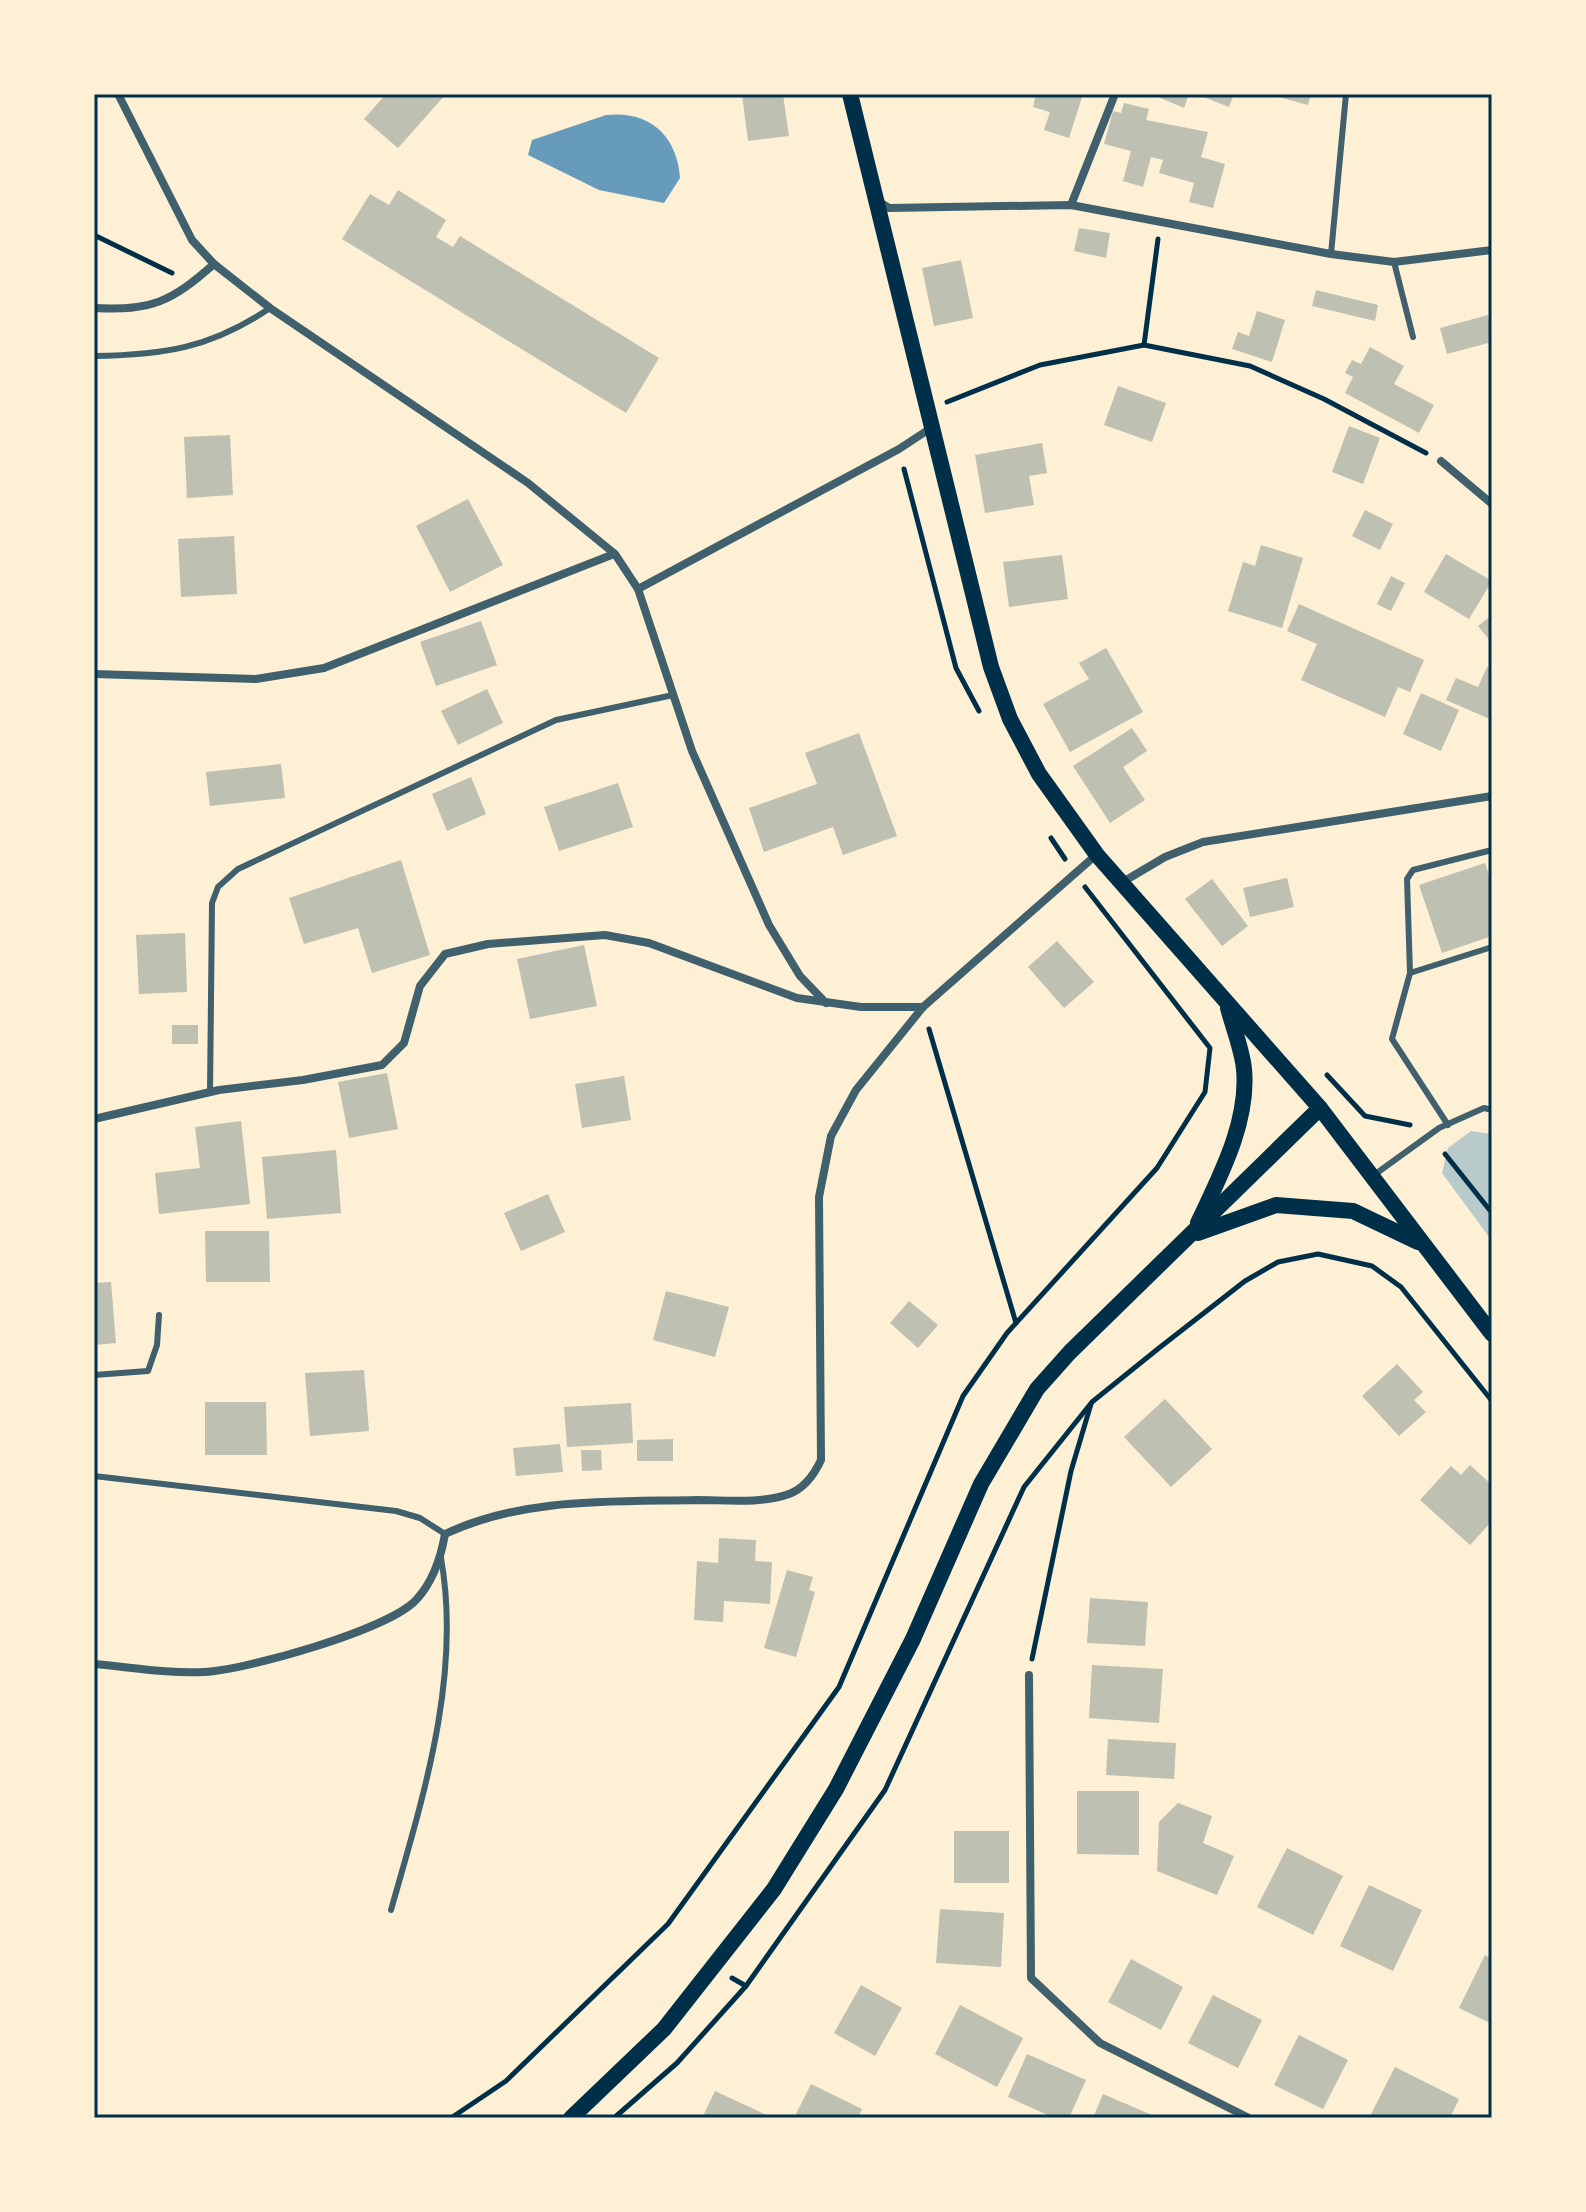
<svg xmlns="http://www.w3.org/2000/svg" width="1586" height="2212" viewBox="0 0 1586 2212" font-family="'Open Sans',sans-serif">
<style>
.green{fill:#b9caca}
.water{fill:#669bbc}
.building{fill:#bec0b2}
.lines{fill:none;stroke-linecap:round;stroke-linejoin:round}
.path{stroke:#003049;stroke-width:5}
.service{stroke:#3f606c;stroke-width:6}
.minor{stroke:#3f606c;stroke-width:8}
.secondary{stroke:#003049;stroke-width:16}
.neatline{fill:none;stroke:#003049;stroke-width:3}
</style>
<rect width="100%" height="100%" fill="#fdf0d5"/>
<polygon class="green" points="1471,1131 1492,1134 1492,1241 1442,1173 1448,1148"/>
<path class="water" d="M606 115C650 110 677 136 680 178L664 203 599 190 528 155 532 140Z"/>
<g class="building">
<polygon points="386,94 446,94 398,148 364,119"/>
<polygon points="742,94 783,94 789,136 748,141"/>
<polygon points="1036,94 1083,94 1069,138 1044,130 1050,112 1033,107"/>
<polygon points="1151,94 1189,94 1184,108"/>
<polygon points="1196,94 1234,94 1229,107"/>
<polygon points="1280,94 1311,94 1308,105 1279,97"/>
<polygon points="1124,103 1149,109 1146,120 1208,132 1201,157 1225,164 1213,208 1189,202 1194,183 1159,173 1163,160 1151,157 1143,187 1123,181 1131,151 1104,144 1113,111 1121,113"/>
<polygon points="398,190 446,220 436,237 453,247 460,236 659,358 626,413 342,239 370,194 389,205"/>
<polygon points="1079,228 1110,233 1106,258 1074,251"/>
<polygon points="961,260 973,318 934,326 922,268"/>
<polygon points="1316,290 1378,305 1375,321 1312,306"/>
<polygon points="1257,311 1285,320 1272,362 1232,349 1238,332 1249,336"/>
<polygon points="1488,315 1492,342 1447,354 1440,328"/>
<polygon points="1370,347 1404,366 1394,384 1434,405 1419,433 1345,393 1353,377 1345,373 1352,360 1361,364"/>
<polygon points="1118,386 1166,403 1152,442 1104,425"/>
<polygon points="1349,426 1380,438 1363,484 1332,472"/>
<polygon points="230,435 233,495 187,498 184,437"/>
<polygon points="1042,443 1047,473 1029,476 1034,505 985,513 975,455"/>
<polygon points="468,499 503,565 450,592 416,526"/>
<polygon points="1365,510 1393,524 1380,550 1352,536"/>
<polygon points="234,536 237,594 181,597 178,539"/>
<polygon points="1261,545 1303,558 1282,628 1228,611 1243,562 1255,566"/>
<polygon points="1446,554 1492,581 1469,619 1424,592"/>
<polygon points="1062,555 1068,599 1009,607 1003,562"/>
<polygon points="1391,576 1405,583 1391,611 1377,604"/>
<polygon points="1299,604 1424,660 1410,692 1398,687 1385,717 1301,680 1317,644 1287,631"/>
<polygon points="1492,615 1492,643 1478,626"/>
<polygon points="481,621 497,665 436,686 420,642"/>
<polygon points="1106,648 1143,712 1070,752 1043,704 1089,679 1079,663"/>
<polygon points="1487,667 1492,669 1492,720 1446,700 1456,678 1478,687"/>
<polygon points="487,689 503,723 458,745 441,711"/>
<polygon points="1421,693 1459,710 1441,751 1403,734"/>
<polygon points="1132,728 1147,751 1123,767 1145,800 1110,823 1073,766"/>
<polygon points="859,733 897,836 843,855 833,827 764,852 749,808 817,784 805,753"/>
<polygon points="281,764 285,798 210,806 206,772"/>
<polygon points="471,777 486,814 447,831 432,794"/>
<polygon points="618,783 633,827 559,851 544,807"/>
<polygon points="401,860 430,955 372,973 358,928 304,944 289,898"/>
<polygon points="1485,863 1492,884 1492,936 1442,953 1419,885"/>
<polygon points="1287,878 1294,907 1250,917 1243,888"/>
<polygon points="1212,879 1248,926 1222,946 1185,899"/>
<polygon points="185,933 187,992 139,994 136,935"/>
<polygon points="1057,941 1094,982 1064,1008 1028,967"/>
<polygon points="584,945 597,1006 530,1019 517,959"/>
<rect x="172" y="1025" width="26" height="19"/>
<polygon points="387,1073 398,1129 349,1138 338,1082"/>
<polygon points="624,1076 631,1120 582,1128 575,1084"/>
<polygon points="241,1121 250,1204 159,1214 155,1173 200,1168 195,1127"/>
<polygon points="336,1150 341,1213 267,1219 262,1157"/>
<polygon points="548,1194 565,1232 521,1251 504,1213"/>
<polygon points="205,1231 269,1231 270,1282 206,1282"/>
<polygon points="111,1282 116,1343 94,1345 94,1283"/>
<polygon points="666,1291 729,1307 715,1357 653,1340"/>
<polygon points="909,1301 938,1325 918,1348 890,1323"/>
<polygon points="1397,1364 1423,1392 1414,1400 1426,1412 1399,1436 1362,1396"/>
<polygon points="364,1370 369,1431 310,1436 305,1373"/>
<polygon points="1165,1399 1212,1449 1171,1487 1124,1437"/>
<polygon points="205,1402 266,1402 267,1455 205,1455"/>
<polygon points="631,1403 633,1443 567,1447 564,1407"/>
<polygon points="673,1439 673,1461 637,1461 637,1440"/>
<polygon points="560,1444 563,1472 516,1476 513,1448"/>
<polygon points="581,1450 601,1450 602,1470 582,1471"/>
<polygon points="1470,1465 1492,1485 1492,1521 1470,1545 1420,1500 1451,1466 1461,1475"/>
<polygon points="719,1538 756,1540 755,1561 772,1562 770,1604 724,1601 723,1622 694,1620 697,1561 718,1563"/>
<polygon points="787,1570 813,1577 809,1590 815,1592 796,1657 764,1648"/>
<polygon points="1090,1598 1148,1602 1145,1646 1087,1643"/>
<polygon points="1092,1665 1163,1669 1159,1723 1089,1718"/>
<polygon points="1108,1739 1176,1743 1174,1779 1106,1775"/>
<polygon points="1077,1791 1139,1791 1139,1855 1077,1854"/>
<polygon points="1178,1803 1212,1816 1203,1843 1234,1856 1217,1895 1157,1871 1159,1822"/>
<rect x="954" y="1831" width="55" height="52"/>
<polygon points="1287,1848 1343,1876 1313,1935 1257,1907"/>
<polygon points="1369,1885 1422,1910 1393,1971 1340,1946"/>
<polygon points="940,1909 1004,1913 1001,1967 936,1963"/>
<polygon points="1485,1955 1492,1959 1492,2024 1459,2008"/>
<polygon points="1131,1959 1183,1987 1161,2030 1108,2002"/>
<polygon points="861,1985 902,2008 875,2056 834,2033"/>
<polygon points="1213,1995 1262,2020 1238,2068 1188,2043"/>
<polygon points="960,2005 1023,2038 997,2087 935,2054"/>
<polygon points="1299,2035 1348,2060 1323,2109 1274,2085"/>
<polygon points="1027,2054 1086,2080 1069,2118 1054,2118 1008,2097"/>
<polygon points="1395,2067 1459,2099 1450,2118 1369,2118"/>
<polygon points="811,2084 862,2109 858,2118 794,2118"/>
<polygon points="715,2091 773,2118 702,2118"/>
<polygon points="1103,2094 1159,2118 1093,2118"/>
</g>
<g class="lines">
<g class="path">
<polyline points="94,235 172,273"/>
<polyline points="1144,345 1158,239"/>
<polyline points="947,402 1040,365 1144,345 1250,366 1324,399 1426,453"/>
<polyline points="904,469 956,668 979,711"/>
<polyline points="1051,838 1065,859"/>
<polyline points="929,1029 1016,1323"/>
<polyline points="1327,1075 1365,1116 1410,1125"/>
<polyline points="1445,1154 1492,1213"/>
<polyline points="1032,1659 1071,1471 1091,1404"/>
<polyline points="746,1986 885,1790 1024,1487 1092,1402 1159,1348 1245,1281 1278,1262 1318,1254 1372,1266 1401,1287 1492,1401"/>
<polyline points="451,2118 506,2081 668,1924 839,1687 963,1396 1007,1333 1157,1168 1205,1092 1210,1048 1085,887"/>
<polyline points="614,2118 677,2063 746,1986 732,1978"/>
</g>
<g class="service">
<polyline points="1331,254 1346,94"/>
<polyline points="1394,262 1413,337"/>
<path d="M94 356C164 355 211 348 270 308"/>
<polyline points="1410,973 1492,947"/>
<polyline points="210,1092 212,903 218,887 238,869 556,720 673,695"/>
<polyline points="1448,1125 1392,1039 1410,973 1407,879 1413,870 1492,850"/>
<polyline points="1374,1175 1439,1128 1484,1108 1492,1110"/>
<polyline points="94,1375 148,1371 157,1345 159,1315"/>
<polyline points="94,1476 396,1511 420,1518 445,1534"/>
<path d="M391 1910C423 1797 462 1676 441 1558"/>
</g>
<g class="minor">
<polyline points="118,94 192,240 214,264 270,308 528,483 615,554 638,589 692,751 769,925 800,976 826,1003"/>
<polyline points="876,200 889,208 1071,205 1331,254 1394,262 1492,250"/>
<polyline points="1071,205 1115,94"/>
<path d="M94 308C152 311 171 302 214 264"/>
<polyline points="1441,461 1492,504"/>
<polyline points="638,589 899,449 931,428"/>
<polyline points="94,674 256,679 324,668 614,554"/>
<polyline points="1121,883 1165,857 1203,842 1492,796"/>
<polyline points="94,1119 219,1090 303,1080 382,1065 404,1043 420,986 445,954 488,944 605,935 649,943 797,998 861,1007 923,1007"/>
<path d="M94 1664C130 1667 168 1674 204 1672 246 1670 388 1630 416 1600 432 1583 441 1557 445 1534 524 1497 612 1502 697 1500 725 1500 762 1504 789 1494 805 1488 814 1475 821 1460L819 1197 831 1136 856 1090 923 1007 1096 855"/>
<polyline points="1029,1675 1031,1978 1100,2043 1249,2118"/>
</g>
<g class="secondary">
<polyline points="850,94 991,667 1010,719 1039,774 1097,855 1320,1108 1492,1334"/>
<path d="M1198 1223C1220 1176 1249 1122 1244 1069 1242 1049 1233 1027 1228 1008"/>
<polyline points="1198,1233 1276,1205 1353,1211 1418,1242"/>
<polyline points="571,2118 664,2029 774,1889 836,1789 913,1639 981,1484 1037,1389 1070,1352 1320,1108"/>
</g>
</g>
<rect width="1586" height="2212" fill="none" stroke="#fdf0d5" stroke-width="192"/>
<rect x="96" y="96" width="1394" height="2020" class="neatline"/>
</svg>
